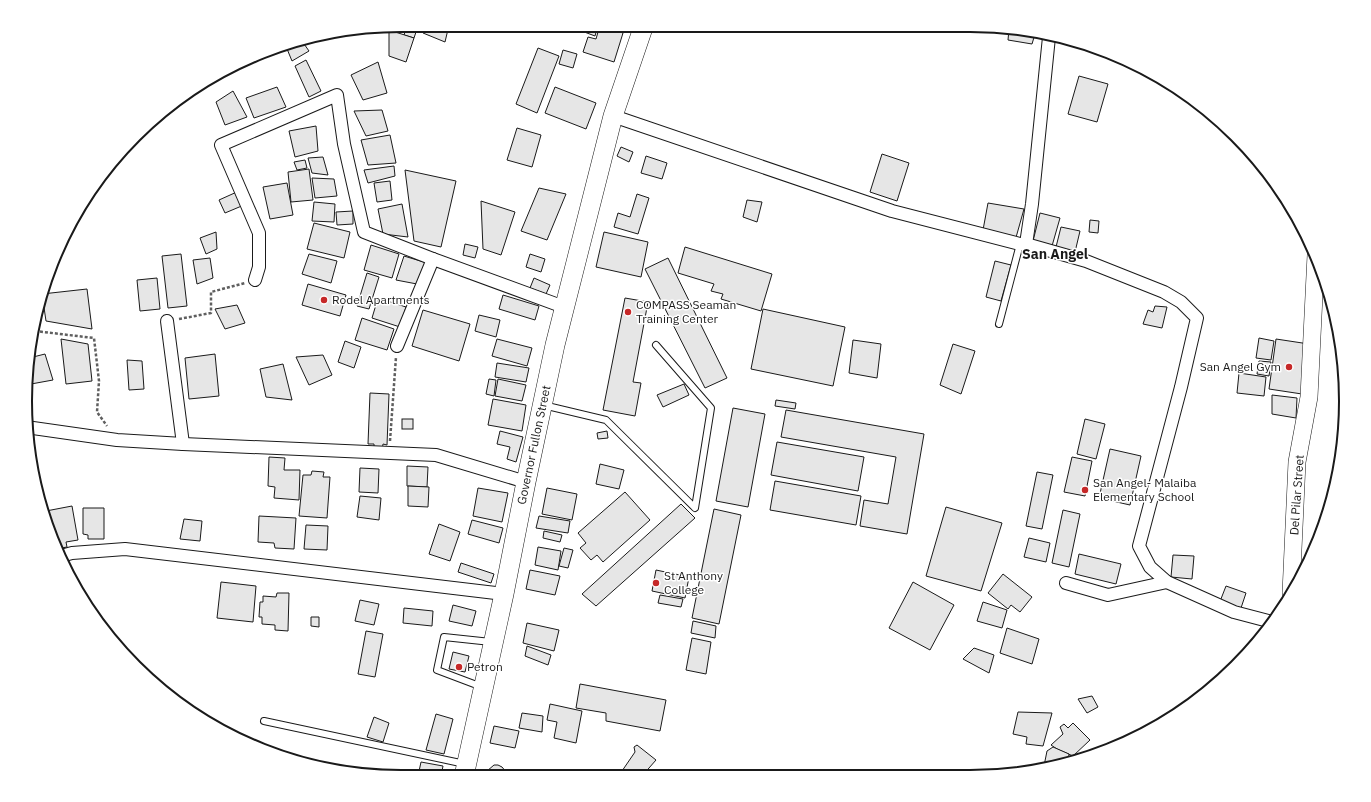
<svg xmlns="http://www.w3.org/2000/svg" width="1371" height="802" viewBox="0 0 1371 802" font-family="'IBM Plex Sans',sans-serif">
<style>
.building{fill:#e6e6e6;stroke:#1a1a1a}
.lines{fill:none;stroke-linecap:round;stroke-linejoin:round}
.lane-casing{stroke:#1a1a1a;stroke-width:8}
.street-casing{stroke:#1a1a1a;stroke-width:14}
.secondary-casing{stroke:#1a1a1a;stroke-width:18}
.primary-casing{stroke:#1a1a1a;stroke-width:20}
.path{stroke:#5f5f5f;stroke-width:2.5;stroke-dasharray:3 2;stroke-linecap:butt}
.lane{stroke:#fff;stroke-width:6}
.street{stroke:#fff;stroke-width:12}
.secondary{stroke:#fff;stroke-width:17}
.primary{stroke:#fff;stroke-width:19}
.poi-dot{fill:#c62828;stroke:#fff;stroke-width:1.5}
.labels{text-anchor:middle;stroke-width:3;stroke-linejoin:round;paint-order:stroke}
.poi-label{font-size:12px;fill:#1a1a1a;stroke:#fff;text-anchor:start}
.street-label{font-size:12px;fill:#1a1a1a;stroke:#fff}
.quarter-label{font-size:14px;font-weight:bold;fill:#1a1a1a;stroke:#fff}
.rim{fill:none;stroke:#1a1a1a;stroke-width:2}
</style>
<rect width="100%" height="100%" fill="#fff"/>
<g class="building">
<polygon points="407,25 418,26 414,38 404,35"/>
<polygon points="424,25 449,25 445,42 423,33"/>
<polygon points="581,25 598,25 595,36 579,30"/>
<polygon points="600,25 623,33 614,62 583,52 588,37 596,39"/>
<polygon points="1009,29 1035,34 1032,44 1008,40"/>
<polygon points="389,30 414,38 406,62 389,56"/>
<polygon points="302,41 309,51 292,61 285,44"/>
<polygon points="538,48 559,56 537,113 516,104"/>
<polygon points="563,50 577,54 573,68 559,64"/>
<polygon points="306,60 321,91 309,97 295,66"/>
<polygon points="378,62 387,93 363,100 351,75"/>
<polygon points="1079,76 1108,84 1097,122 1068,114"/>
<polygon points="277,87 286,107 254,118 246,98"/>
<polygon points="555,87 596,103 586,129 545,113"/>
<polygon points="233,91 247,117 225,125 216,102"/>
<polygon points="382,110 388,131 366,136 354,111"/>
<polygon points="316,126 318,151 295,157 289,131"/>
<polygon points="517,128 541,135 532,167 507,160"/>
<polygon points="390,135 396,163 368,165 361,140"/>
<polygon points="621,147 633,152 629,162 617,156"/>
<polygon points="882,154 909,163 897,201 870,192"/>
<polygon points="646,156 667,163 662,179 641,173"/>
<polygon points="323,157 328,175 312,173 308,158"/>
<polygon points="305,160 307,168 297,170 294,162"/>
<polygon points="394,166 395,176 368,183 364,170"/>
<polygon points="309,169 313,200 291,202 288,172"/>
<polygon points="405,170 456,181 441,247 414,241"/>
<polygon points="312,178 334,179 337,196 315,198"/>
<polygon points="390,181 392,200 377,202 374,183"/>
<polygon points="287,183 293,215 270,219 263,187"/>
<polygon points="539,188 566,194 547,240 521,231"/>
<polygon points="239,191 244,205 225,213 219,200"/>
<polygon points="637,194 649,198 638,234 614,227 618,213 630,217"/>
<polygon points="747,200 762,202 757,222 743,217"/>
<polygon points="481,201 515,212 501,255 483,249"/>
<polygon points="314,202 335,204 334,222 312,221"/>
<polygon points="988,203 1024,209 1015,241 983,230"/>
<polygon points="402,204 408,237 383,234 378,209"/>
<polygon points="353,211 353,224 337,225 336,212"/>
<polygon points="1040,213 1060,218 1052,246 1033,241"/>
<polygon points="1090,220 1099,221 1098,233 1089,232"/>
<polygon points="314,223 350,232 344,258 307,249"/>
<polygon points="1061,227 1080,231 1075,252 1056,247"/>
<polygon points="216,232 217,249 206,254 200,238"/>
<polygon points="604,232 648,242 641,277 596,267"/>
<polygon points="465,244 478,247 475,258 463,255"/>
<polygon points="371,245 399,254 392,278 364,270"/>
<polygon points="685,247 772,274 761,311 721,299 723,294 711,291 714,284 678,273"/>
<polygon points="181,254 187,306 168,308 162,256"/>
<polygon points="309,254 337,261 331,283 302,274"/>
<polygon points="530,254 545,259 541,272 526,267"/>
<polygon points="404,256 427,263 417,284 396,280"/>
<polygon points="210,258 213,278 197,284 193,260"/>
<polygon points="668,258 727,378 705,388 645,269"/>
<polygon points="995,261 1011,265 1001,301 986,297"/>
<polygon points="367,273 379,277 369,309 357,306"/>
<polygon points="157,278 160,309 140,311 137,280"/>
<polygon points="534,278 550,285 546,294 530,288"/>
<polygon points="308,284 346,295 340,316 302,305"/>
<polygon points="87,289 92,329 46,321 42,294"/>
<polygon points="503,295 539,306 535,320 499,309"/>
<polygon points="378,298 406,307 400,327 372,318"/>
<polygon points="625,298 648,302 633,382 641,383 635,416 603,410"/>
<polygon points="237,305 245,323 225,329 215,309"/>
<polygon points="1155,306 1167,307 1162,328 1143,324 1148,310 1153,312"/>
<polygon points="763,309 845,327 833,386 751,369"/>
<polygon points="423,310 470,324 459,361 412,346"/>
<polygon points="479,315 500,320 496,337 475,331"/>
<polygon points="362,318 394,329 387,350 355,340"/>
<polygon points="1259,338 1274,341 1271,360 1256,358"/>
<polygon points="61,339 88,344 92,381 66,384"/>
<polygon points="497,339 532,348 527,366 492,356"/>
<polygon points="1276,339 1309,344 1302,394 1269,389"/>
<polygon points="853,340 881,344 877,378 849,373"/>
<polygon points="345,341 361,347 354,368 338,362"/>
<polygon points="953,344 975,351 961,394 940,385"/>
<polygon points="45,354 53,380 31,384 33,357"/>
<polygon points="215,354 219,396 189,399 185,358"/>
<polygon points="323,355 332,375 309,385 296,357"/>
<polygon points="127,360 142,361 144,389 129,390"/>
<polygon points="1259,361 1271,362 1269,376 1257,374"/>
<polygon points="497,363 529,368 526,382 495,377"/>
<polygon points="283,364 292,400 266,397 260,369"/>
<polygon points="1239,373 1266,377 1264,396 1237,393"/>
<polygon points="489,379 496,380 494,396 486,394"/>
<polygon points="498,379 526,385 522,401 495,396"/>
<polygon points="684,384 689,395 663,407 657,395"/>
<polygon points="370,393 389,394 387,445 383,444 382,451 374,451 374,444 368,444"/>
<polygon points="1272,395 1297,398 1296,418 1272,414"/>
<polygon points="493,399 526,405 522,431 488,425"/>
<polygon points="776,400 796,403 795,409 775,406"/>
<polygon points="733,408 765,414 748,507 716,501"/>
<polygon points="786,410 924,434 907,534 860,526 864,500 888,504 896,457 781,437"/>
<rect x="402" y="419" width="11" height="10"/>
<polygon points="1085,419 1105,424 1096,459 1077,454"/>
<polygon points="500,431 523,437 516,462 507,459 510,447 497,444"/>
<polygon points="607,431 608,438 598,439 597,433"/>
<polygon points="777,442 864,457 858,491 771,475"/>
<polygon points="1110,449 1141,456 1130,505 1099,498"/>
<polygon points="269,457 285,458 284,470 300,470 299,500 274,498 275,487 268,486"/>
<polygon points="1072,457 1092,461 1085,496 1064,492"/>
<polygon points="600,464 624,470 619,489 596,484"/>
<polygon points="407,466 428,467 427,487 407,486"/>
<polygon points="360,468 379,469 378,493 359,492"/>
<polygon points="312,471 324,472 323,477 330,477 327,518 299,516 303,475 311,475"/>
<polygon points="1037,472 1053,475 1042,529 1026,526"/>
<polygon points="775,481 861,496 856,525 770,510"/>
<polygon points="408,486 429,487 428,507 408,506"/>
<polygon points="478,488 508,493 502,522 473,516"/>
<polygon points="547,488 577,494 572,520 542,514"/>
<polygon points="625,492 650,520 603,562 597,555 591,560 580,548 586,543 578,533"/>
<polygon points="360,496 381,498 379,520 357,517"/>
<polygon points="681,504 695,518 596,606 582,594"/>
<polygon points="72,506 78,540 66,542 67,547 56,549 54,545 46,511"/>
<polygon points="946,507 1002,523 981,591 926,576"/>
<polygon points="83,508 104,508 104,539 88,539 88,535 83,534"/>
<polygon points="714,509 741,515 719,624 692,618"/>
<polygon points="1063,510 1080,514 1069,567 1052,563"/>
<polygon points="259,516 296,518 294,549 275,548 274,543 258,542"/>
<polygon points="539,516 570,521 568,533 536,528"/>
<polygon points="184,519 202,521 200,541 180,539"/>
<polygon points="472,520 503,528 499,543 468,534"/>
<polygon points="439,524 460,532 450,561 429,554"/>
<polygon points="306,525 328,526 327,550 304,549"/>
<polygon points="544,531 562,535 560,542 543,538"/>
<polygon points="1029,538 1050,543 1046,562 1024,557"/>
<polygon points="538,547 561,551 558,570 535,565"/>
<polygon points="564,548 573,550 568,568 559,566"/>
<polygon points="1079,554 1121,564 1116,584 1075,574"/>
<polygon points="1173,555 1194,556 1192,579 1171,577"/>
<polygon points="461,563 494,574 491,583 458,572"/>
<polygon points="530,570 560,576 555,595 526,589"/>
<polygon points="656,570 689,577 685,598 652,591"/>
<polygon points="1003,574 1032,597 1020,612 1011,605 1008,609 988,593"/>
<polygon points="221,582 256,586 253,622 217,618"/>
<polygon points="913,582 954,605 930,650 889,628"/>
<polygon points="1226,586 1246,593 1240,611 1219,604"/>
<polygon points="277,593 289,593 288,631 275,630 275,625 262,624 262,617 259,617 260,602 263,602 263,596 276,597"/>
<polygon points="660,595 683,599 681,607 658,603"/>
<polygon points="360,600 379,604 374,625 355,621"/>
<polygon points="983,602 1007,610 1002,628 977,621"/>
<polygon points="453,605 476,611 472,626 449,621"/>
<polygon points="404,608 433,611 432,626 403,623"/>
<polygon points="311,617 319,617 319,627 311,626"/>
<polygon points="693,621 716,626 715,638 691,633"/>
<polygon points="527,623 559,630 554,651 523,643"/>
<polygon points="1007,628 1039,639 1032,664 1000,653"/>
<polygon points="366,631 383,634 375,677 358,674"/>
<polygon points="692,638 711,642 706,674 686,670"/>
<polygon points="527,646 551,655 548,665 525,656"/>
<polygon points="974,648 994,655 989,673 963,659"/>
<polygon points="453,652 469,656 465,672 449,669"/>
<polygon points="580,684 666,700 660,731 606,721 606,713 576,708"/>
<polygon points="1092,696 1098,707 1087,713 1078,699"/>
<polygon points="550,704 582,711 576,743 554,738 557,722 547,720"/>
<polygon points="1018,712 1052,713 1043,746 1026,744 1027,737 1013,734"/>
<polygon points="522,713 543,716 542,732 519,728"/>
<polygon points="436,714 453,719 444,754 426,750"/>
<polygon points="374,717 389,723 383,742 367,737"/>
<polygon points="1073,723 1090,740 1073,756 1057,749 1051,745 1063,734 1060,727 1064,724 1068,728"/>
<polygon points="494,726 519,731 515,748 490,743"/>
<polygon points="637,745 656,760 642,776 613,776 622,771 635,752 634,747"/>
<polygon points="1053,747 1069,754 1068,762 1044,766 1047,751"/>
<polygon points="421,762 443,766 441,776 418,776"/>
<polygon points="494,765 498,765 502,767 507,773 512,774 512,776 486,776 487,771"/>
</g>
<g class="lines">
<defs>
<g id="lane">
<polyline points="999,324 1020,244"/>
<polyline points="543,405 606,420 695,508 711,408 656,345"/>
<polyline points="482,687 437,670 444,637 491,642"/>
<polyline points="264,721 465,764"/>
</g>
<g id="street">
<polyline points="613,116 892,211 1020,244 1026,244 1086,261 1164,292 1181,302 1197,318 1181,387 1139,546 1150,567 1167,582 1234,612 1272,622"/>
<polyline points="1026,244 1032,204 1049,37"/>
<polyline points="255,280 259,267 259,233 221,145 337,95 344,144 364,232 433,259 564,307"/>
<polyline points="167,321 183,444"/>
<polyline points="397,346 433,259"/>
<polyline points="26,426 26,427 117,440 183,444 436,455 526,482"/>
<polyline points="61,556 72,553 125,549 504,594"/>
<polyline points="1066,583 1108,595 1167,582"/>
</g>
<polyline id="secondary" points="1291,593 1297,462 1309,397 1316,255"/>
<polyline id="primary" points="464,776 504,594 526,482 555,345 613,116 644,25"/>
</defs>
<use href="#lane" class="lane-casing"/>
<use href="#street" class="street-casing"/>
<use href="#secondary" class="secondary-casing"/>
<use href="#primary" class="primary-casing"/>
<g class="path">
<polyline points="179,319 211,313 211,292 245,283"/>
<polyline points="35,331 94,338 99,381 97,412 107,426"/>
<polyline points="390,441 396,357"/>
</g>
<use href="#lane" class="lane"/>
<use href="#street" class="street"/>
<use href="#secondary" class="secondary"/>
<use href="#primary" class="primary"/>
</g>
<g class="poi-dot">
<circle cx="324" cy="300" r="4"/>
<circle cx="628" cy="312" r="4"/>
<circle cx="1289" cy="367" r="4"/>
<circle cx="1085" cy="490" r="4"/>
<circle cx="656" cy="583" r="4"/>
<circle cx="459" cy="667" r="4"/>
</g>
<g class="labels">
<g class="poi-label">
<text x="332" y="304">Rodel Apartments</text>
<text x="636" y="309">COMPASS Seaman<tspan x="636" dy="14">Training Center</tspan></text>
<text x="1281" y="371" text-anchor="end">San Angel Gym</text>
<text x="1093" y="487">San Angel- Malaiba<tspan x="1093" dy="14">Elementary School</tspan></text>
<text x="664" y="580">St Anthony<tspan x="664" dy="14">College</tspan></text>
<text x="467" y="671">Petron</text>
</g>
<g class="street-label">
<text transform="translate(534 445) rotate(-78)" y="4">Governor Fullon Street</text>
<text transform="translate(1297 495) rotate(-86)" y="4">Del Pilar Street</text>
</g>
<g class="quarter-label">
<text x="1055" y="259">San Angel</text>
</g>
</g>
<path d="M0 0H1371V802H0ZM401 32H970A369 369 0 0 1 1339 401V401A369 369 0 0 1 970 770H401A369 369 0 0 1 32 401V401A369 369 0 0 1 401 32Z" fill="#fff" fill-rule="evenodd"/>
<path class="rim" d="M401 32H970A369 369 0 0 1 1339 401V401A369 369 0 0 1 970 770H401A369 369 0 0 1 32 401V401A369 369 0 0 1 401 32Z"/>
</svg>
